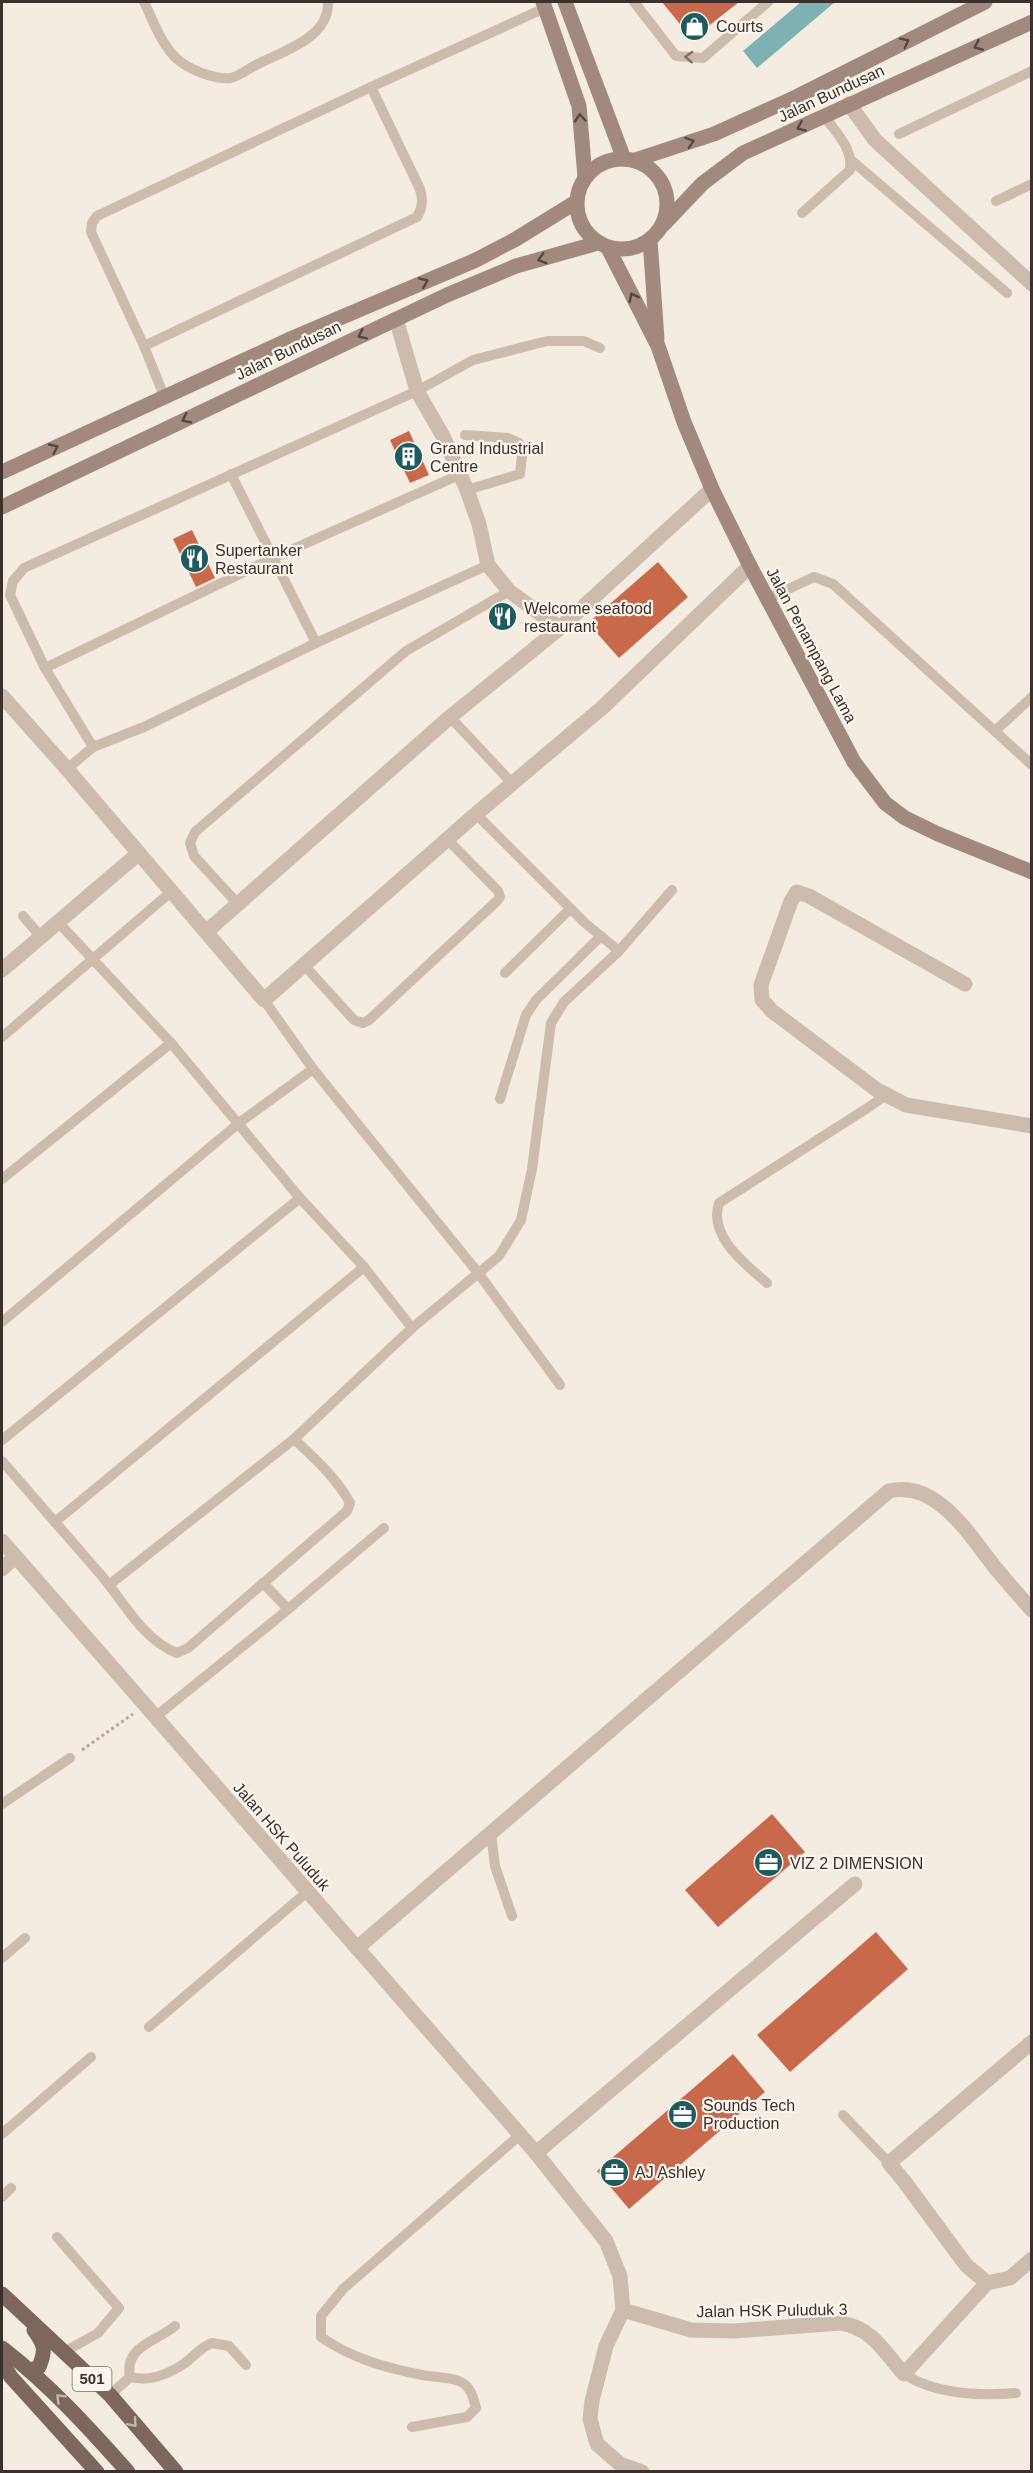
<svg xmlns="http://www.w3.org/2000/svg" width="1033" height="2473" viewBox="0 0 1033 2473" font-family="Helvetica,sans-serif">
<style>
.water{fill:#7fb0b2}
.building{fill:#c8694b}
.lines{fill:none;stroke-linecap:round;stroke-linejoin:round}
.path{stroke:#b9a596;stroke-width:3;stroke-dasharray:3 3;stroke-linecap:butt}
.service{stroke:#cdbbac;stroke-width:10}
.minor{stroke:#cdbbac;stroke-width:15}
.secondary{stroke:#a18a7d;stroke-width:15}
.primary{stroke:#7d675c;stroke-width:15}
.oneway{stroke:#544640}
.oneway2{stroke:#7d6f65}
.oneway3{stroke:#c2b5ac}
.labels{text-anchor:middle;stroke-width:4.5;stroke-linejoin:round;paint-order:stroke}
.shield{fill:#fbf5ee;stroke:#756b66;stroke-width:1.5}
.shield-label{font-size:15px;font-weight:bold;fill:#3b302b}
.poi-label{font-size:16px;fill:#3b302b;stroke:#fbf5ee;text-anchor:start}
.street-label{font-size:16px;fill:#3b302b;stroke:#fbf5ee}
</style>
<rect width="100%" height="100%" fill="#f4ebe1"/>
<polygon class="water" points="801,2 835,2 757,68 743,51"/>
<g class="building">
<polygon points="662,2 739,2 692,39"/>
<polygon points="409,431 429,475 410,483 390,440"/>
<polygon points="192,530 215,578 196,587 173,539"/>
<polygon points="658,562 688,597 619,658 588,623"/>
<polygon points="772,1814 805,1852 718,1927 685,1890"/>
<polygon points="876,1932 908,1969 790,2072 757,2035"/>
<polygon points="733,2054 765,2092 629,2209 597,2171"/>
</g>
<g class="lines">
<polyline class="path" points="82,1750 133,1714"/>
<g class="service">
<path d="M144 2C155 24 164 54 187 66 197 72 218 80 231 78 241 75 251 67 260 63 286 50 329 37 328 2"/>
<polyline points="634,2 676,56 703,58 768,2"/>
<polyline points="899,134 1032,71"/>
<polyline points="851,160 1007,293"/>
<polyline points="996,201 1032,184"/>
<path d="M802 213 850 170C853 148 837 134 825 117"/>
<path d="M144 346 417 217C423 207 423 199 420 189L371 87"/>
<polyline points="164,396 144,346 91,232 92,223 97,216 371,87 545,8"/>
<polyline points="465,435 508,438 519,443 522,456 520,474 467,490"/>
<polyline points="231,474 316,643"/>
<polyline points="767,599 814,577 833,584 1032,765"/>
<polyline points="45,668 273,558 459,475"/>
<polyline points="450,717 512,783"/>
<polyline points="995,731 1032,697"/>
<polyline points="93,747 45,668 10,595 13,581 24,568 417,391 473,360 547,341 584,341 600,348"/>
<polyline points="67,769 93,747 144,727 316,643 488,565"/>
<polyline points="476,814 585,923 619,951"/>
<polyline points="237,903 194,856 190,843 195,832 406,651 509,591"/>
<polyline points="23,916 41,937"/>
<polyline points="58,922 171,1043 300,1198 364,1267 412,1328"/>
<polyline points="304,965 354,1020 363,1023 369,1020 497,901 500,897 498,891 447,839"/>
<polyline points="505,973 570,909"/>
<polyline points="264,1000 313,1069 479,1274 560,1385"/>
<polyline points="2,1037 172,891"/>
<polyline points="500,1099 526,1015 536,1000 601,936"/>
<polyline points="2,1179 171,1043"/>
<path d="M767 1283C745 1264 708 1236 719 1203L869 1107 886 1095"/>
<polyline points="2,1322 239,1123 313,1069"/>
<polyline points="2,1440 300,1198"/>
<path d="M2 1461C35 1499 68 1537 101 1575 124 1602 143 1640 177 1653L188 1648 347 1511 350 1503C337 1478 314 1458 294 1439"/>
<polyline points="55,1522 364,1267"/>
<polyline points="263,1583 288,1609"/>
<polyline points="109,1585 294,1439 412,1328 499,1256 521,1220 532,1169 551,1023 564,1002 619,951 672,890"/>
<polyline points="154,1718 274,1621 384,1528"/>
<polyline points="2,1804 70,1758"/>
<polyline points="491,1834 495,1866 512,1916"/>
<polyline points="2,1958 25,1938"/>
<polyline points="149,2027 307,1892"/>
<polyline points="843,2115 889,2163"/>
<polyline points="2,2134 91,2057"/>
<polyline points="2,2197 11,2188"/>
<polyline points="57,2237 119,2308 98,2333 64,2352"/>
<path d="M904 2374C936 2395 979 2396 1016 2393"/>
<path d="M130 2377C149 2382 169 2374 185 2363 194 2356 201 2347 212 2343L229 2346 246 2365"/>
<path d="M130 2377C124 2346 156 2342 175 2326"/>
<polyline points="110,2395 130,2377"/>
<path d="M412 2427 467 2417 476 2408C473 2397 471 2386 459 2381 448 2377 433 2377 422 2375 386 2368 351 2358 321 2337V2316L343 2289 520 2135"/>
</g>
<g class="minor">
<polyline points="849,104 875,140 1032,284"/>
<polyline points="396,319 417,391 443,436 467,490 479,524 488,565 509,591 560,628"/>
<polyline points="2,696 67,769 264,1000 476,814 603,707 750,566"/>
<polyline points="206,932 450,717 560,628 712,489"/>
<polyline points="2,970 139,853"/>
<polyline points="965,984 809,896 797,892 791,901 761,985 762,1000 772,1011 877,1090 906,1105 1032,1126"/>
<polyline points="2,1541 536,2153 606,2241 620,2276 623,2310 606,2346 592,2401 590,2419 597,2444 620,2464 642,2472"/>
<polyline points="2,1569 15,1557"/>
<path d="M357 1948 889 1491C939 1479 972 1540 998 1571 1009 1584 1020 1597 1032 1610"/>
<polyline points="536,2153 855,1884"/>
<polyline points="987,2283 966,2265 904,2181 889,2163 1032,2042"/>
<path d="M623 2310 691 2330 734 2331 840 2323C873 2328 883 2351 904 2374L987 2283 1010 2278 1032 2259"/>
</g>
<g class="secondary">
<polyline points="543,2 579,106 585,177"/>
<polyline points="565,2 624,159"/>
<circle cx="622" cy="204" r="45"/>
<polyline points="635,160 714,134 794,98 985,2"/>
<polyline points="663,225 703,183 743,153 1032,22"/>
<polyline points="650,240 657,339"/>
<polyline points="608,248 658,346 684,422 712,489 750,566 854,762 885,803 905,818 938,834 1032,872"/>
<polyline points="2,472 288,340 476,260 516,239 576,202"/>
<polyline points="2,507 447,295 516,266 598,243"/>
</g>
<g class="primary">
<polyline points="2,2294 110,2395 176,2472"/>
<path d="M2 2348C49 2384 88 2427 128 2472"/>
<polyline points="2,2362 11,2377 97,2472"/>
<path d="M31 2370 39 2367C46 2350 45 2345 34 2330"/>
</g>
</g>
<defs><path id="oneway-chevron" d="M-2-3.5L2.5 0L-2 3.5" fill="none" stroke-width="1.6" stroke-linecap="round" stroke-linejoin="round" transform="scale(1.5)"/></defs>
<g class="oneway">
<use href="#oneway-chevron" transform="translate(905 42) rotate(-27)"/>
<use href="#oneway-chevron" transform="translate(978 46) rotate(156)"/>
<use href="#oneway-chevron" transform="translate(580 118) rotate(-95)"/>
<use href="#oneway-chevron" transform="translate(801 127) rotate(156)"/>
<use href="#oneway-chevron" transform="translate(690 142) rotate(-18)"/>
<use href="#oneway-chevron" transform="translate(542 259) rotate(164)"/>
<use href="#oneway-chevron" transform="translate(424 282) rotate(-23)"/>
<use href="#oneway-chevron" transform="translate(633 297) rotate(-117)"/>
<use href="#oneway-chevron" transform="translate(362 335) rotate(154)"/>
<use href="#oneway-chevron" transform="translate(186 419) rotate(154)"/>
<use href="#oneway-chevron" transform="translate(54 448) rotate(-25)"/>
</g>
<use class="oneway2" href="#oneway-chevron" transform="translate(689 57) rotate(-177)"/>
<g class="oneway3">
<use href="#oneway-chevron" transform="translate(60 2398) rotate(-136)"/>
<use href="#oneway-chevron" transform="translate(133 2423) rotate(49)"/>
</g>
<defs>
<symbol id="shop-disc" viewBox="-11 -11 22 22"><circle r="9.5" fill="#1f5a5e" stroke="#fbf5ee"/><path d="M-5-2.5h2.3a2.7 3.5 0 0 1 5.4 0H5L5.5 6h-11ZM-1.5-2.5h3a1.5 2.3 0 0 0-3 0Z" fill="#fff"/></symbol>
<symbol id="building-disc" viewBox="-11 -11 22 22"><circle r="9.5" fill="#1f5a5e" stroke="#fbf5ee"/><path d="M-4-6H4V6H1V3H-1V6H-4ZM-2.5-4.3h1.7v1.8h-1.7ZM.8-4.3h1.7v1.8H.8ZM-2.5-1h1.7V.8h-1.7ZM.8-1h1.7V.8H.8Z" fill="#fff"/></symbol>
<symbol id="restaurant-disc" viewBox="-11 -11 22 22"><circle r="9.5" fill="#1f5a5e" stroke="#fbf5ee"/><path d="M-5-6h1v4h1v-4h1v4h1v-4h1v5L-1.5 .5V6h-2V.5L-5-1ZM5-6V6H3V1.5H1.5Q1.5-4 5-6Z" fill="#fff"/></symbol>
<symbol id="office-disc" viewBox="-11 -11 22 22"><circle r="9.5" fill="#1f5a5e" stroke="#fbf5ee"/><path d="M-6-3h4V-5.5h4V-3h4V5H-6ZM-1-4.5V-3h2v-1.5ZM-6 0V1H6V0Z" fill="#fff"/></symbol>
</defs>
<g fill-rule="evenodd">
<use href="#shop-disc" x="678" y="10" width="33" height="33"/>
<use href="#building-disc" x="392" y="440" width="33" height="33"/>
<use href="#restaurant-disc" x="178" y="542" width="33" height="33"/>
<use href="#restaurant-disc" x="486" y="600" width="33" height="33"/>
<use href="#office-disc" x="752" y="1846" width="33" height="33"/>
<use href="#office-disc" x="666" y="2098" width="33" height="33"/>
<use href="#office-disc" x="598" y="2156" width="33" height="33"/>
</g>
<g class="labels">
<rect class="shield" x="72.5" y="2367" width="39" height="24" rx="4.5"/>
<g class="shield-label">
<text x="92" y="2384">501</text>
</g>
<g class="poi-label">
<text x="716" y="32">Courts</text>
<text x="430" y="454">Grand Industrial<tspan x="430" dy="18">Centre</tspan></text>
<text x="215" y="556">Supertanker<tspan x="215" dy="18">Restaurant</tspan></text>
<text x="524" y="614">Welcome seafood<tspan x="524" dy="18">restaurant</tspan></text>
<text x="790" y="1869">VIZ 2 DIMENSION</text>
<text x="703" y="2111">Sounds Tech<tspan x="703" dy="18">Production</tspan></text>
<text x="635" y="2178">AJ Ashley</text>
</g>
<g class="street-label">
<text transform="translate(831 93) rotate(-25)" y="6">Jalan Bundusan</text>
<text transform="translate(288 350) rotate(-26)" y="6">Jalan Bundusan</text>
<text transform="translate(812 645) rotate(62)" y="6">Jalan Penampang Lama</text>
<text transform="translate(282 1836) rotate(49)" y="6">Jalan HSK Puluduk</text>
<text transform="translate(772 2310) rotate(-1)" y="6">Jalan HSK Puluduk 3</text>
</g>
</g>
<rect width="1033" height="2473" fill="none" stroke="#3b302b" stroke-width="6"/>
</svg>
